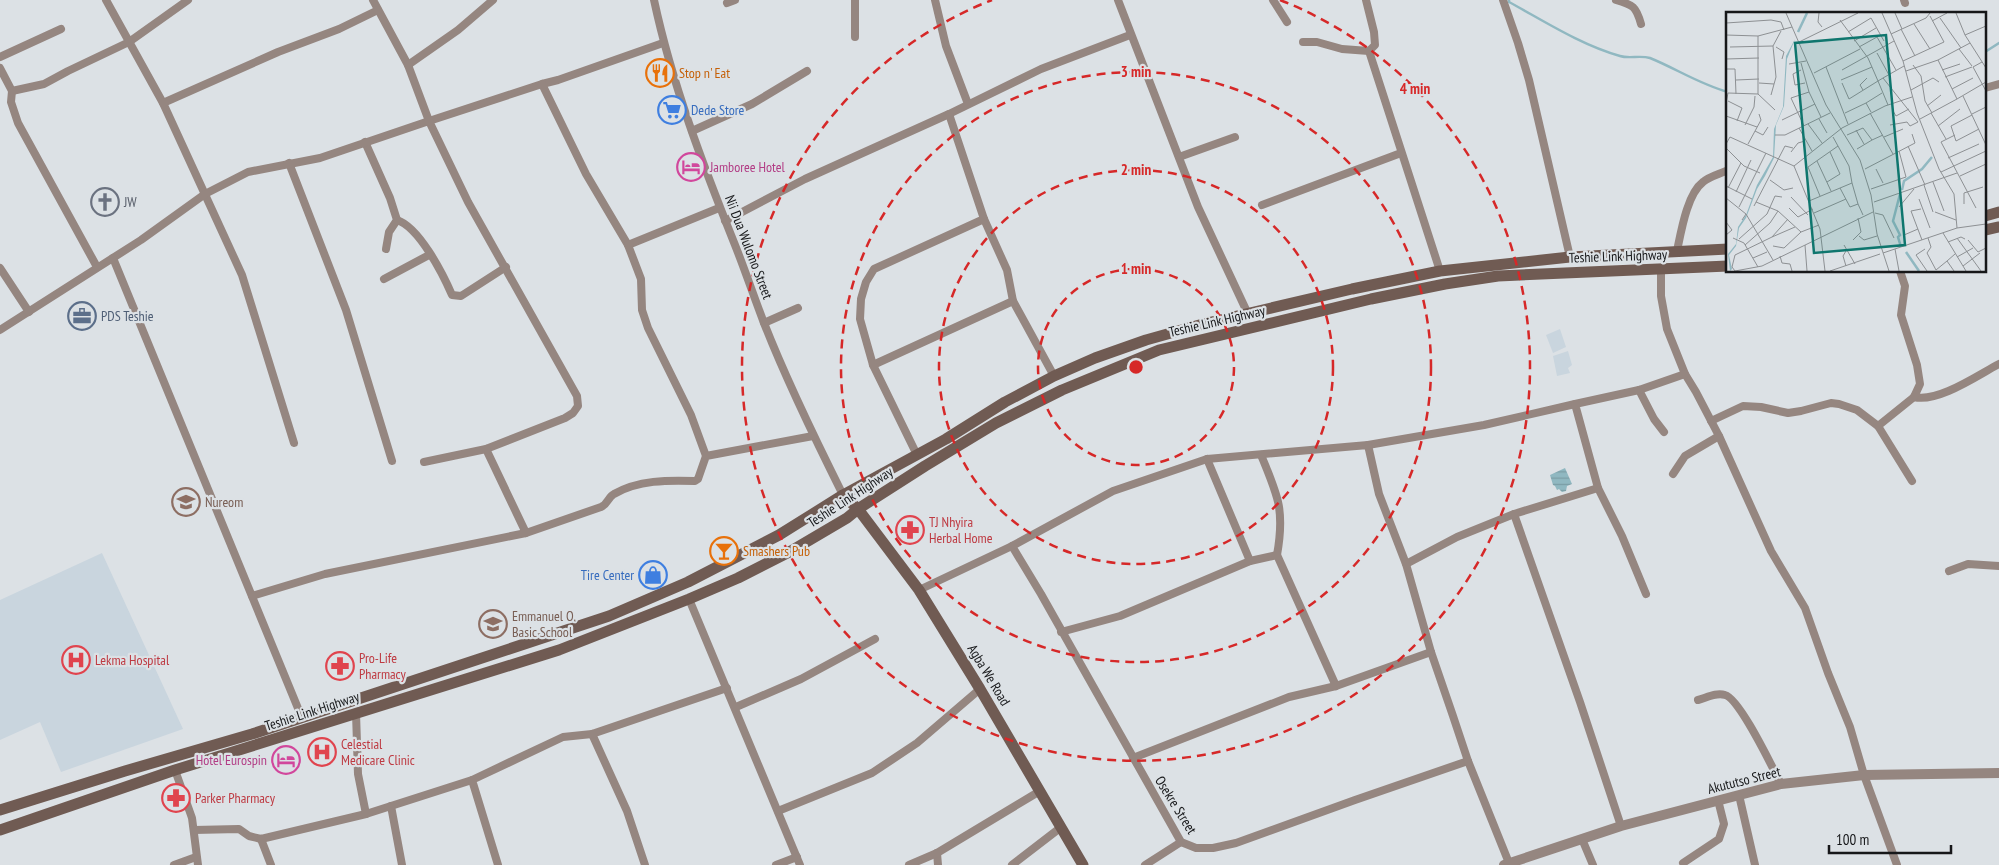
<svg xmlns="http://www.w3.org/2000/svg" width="1999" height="865" viewBox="0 0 1999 865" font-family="'PT Sans Narrow',sans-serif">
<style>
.built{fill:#c9d5de}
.water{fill:url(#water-rules)}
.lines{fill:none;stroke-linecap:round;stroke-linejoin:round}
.stream{stroke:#90b8c1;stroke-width:2.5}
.minor{stroke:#958680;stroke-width:8}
.tertiary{stroke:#958680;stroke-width:10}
.secondary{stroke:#705b53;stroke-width:11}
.ring{fill:none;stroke:#d62828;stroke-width:2.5;stroke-dasharray:9 6}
.labels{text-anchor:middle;stroke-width:4.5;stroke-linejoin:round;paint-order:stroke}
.food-label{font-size:14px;fill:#c56008;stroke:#dce1e5;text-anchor:start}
.shop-label{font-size:14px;fill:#366cbe;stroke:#dce1e5;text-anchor:start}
.hotel-label{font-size:14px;fill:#b23c85;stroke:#dce1e5;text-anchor:start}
.worship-label{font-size:14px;fill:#5b616d;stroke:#dce1e5;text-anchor:start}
.street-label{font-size:14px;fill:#161719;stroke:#dce1e5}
.service-label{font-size:14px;fill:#4e5e75;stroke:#dce1e5;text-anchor:start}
.education-label{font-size:14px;fill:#785e54;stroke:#dce1e5;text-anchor:start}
.health-label{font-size:14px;fill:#be3a42;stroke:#dce1e5;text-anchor:start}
.inset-river{fill:none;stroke:#90b8c1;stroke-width:2.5}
.inset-road{fill:none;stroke:#8d9093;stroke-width:1}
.view{fill:#0f766e;fill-opacity:0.15;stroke:#0f766e;stroke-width:2.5}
.inset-edge{fill:none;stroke:#161719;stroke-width:2.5}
.centre{fill:#d62828;stroke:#dce1e5;stroke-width:2.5}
.ring-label{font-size:15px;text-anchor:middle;font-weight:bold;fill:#d62828;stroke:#dce1e5;stroke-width:4.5;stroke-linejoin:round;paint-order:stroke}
</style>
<defs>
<pattern id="water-rules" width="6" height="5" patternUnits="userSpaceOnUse" patternTransform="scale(1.25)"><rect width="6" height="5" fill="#90b8c1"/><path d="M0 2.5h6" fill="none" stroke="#7b9da5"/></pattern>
</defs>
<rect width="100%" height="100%" fill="#dce1e5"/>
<g class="built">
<polygon points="1560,329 1566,347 1553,353 1546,335"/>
<polygon points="1568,351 1572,365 1568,368 1570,373 1557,376 1553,356"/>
<polygon points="102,553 183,729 61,772 40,722 0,740 0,600"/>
</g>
<polygon class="water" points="1565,468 1572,484 1567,486 1566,491 1562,492 1559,489 1557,490 1555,486 1553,485 1550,475"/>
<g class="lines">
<g class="stream">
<path d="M1509 0V2C1544 21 1581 45 1620 56 1629 59 1640 55 1650 58 1677 69 1699 84 1728 92"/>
<polyline points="1985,52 1999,43"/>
</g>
<g class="minor">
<polyline points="106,0 163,103 242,275 294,443"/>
<polyline points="373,0 408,65"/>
<polyline points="493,0 458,30 408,65 429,121 542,84 558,80 663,43"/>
<path d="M654 0C672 84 703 165 735 245 745 270 754 297 764 323 787 382 815 439 843 495"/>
<polyline points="855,0 855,37"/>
<polyline points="935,0 946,46 968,104"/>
<polyline points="1118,0 1198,207 1248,314"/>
<polyline points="1273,0 1287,22"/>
<polyline points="1366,0 1374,32 1375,45 1369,51 1440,271"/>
<polyline points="1503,0 1518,43 1529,80 1570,257"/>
<path d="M1616 0C1633 5 1636 6 1641 24"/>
<polyline points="1904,0 1905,3"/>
<polyline points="727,3 735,0"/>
<polyline points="1303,42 1317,42 1342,49 1369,51"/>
<polyline points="0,57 61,29"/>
<polyline points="0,68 12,91 11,102 18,123 97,267"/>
<polyline points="542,84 586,174 628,245"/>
<polyline points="1985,88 1999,84"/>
<polyline points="12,91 44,84 68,71 129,42 188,0"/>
<polyline points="163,103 278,52 339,29 378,10"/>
<polyline points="692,131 752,104 807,71"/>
<polyline points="365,142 390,198 397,220 389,232 386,249"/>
<polyline points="1179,157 1235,137"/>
<polyline points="289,163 346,310 392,461"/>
<polyline points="1262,205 1401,153"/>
<polyline points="984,219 1007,270 1013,301 1054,376"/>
<path d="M397 220C419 227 443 274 452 295L461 296 506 267"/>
<polyline points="725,221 805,179 949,114 1041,69 1130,35"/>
<path d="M1677 251C1681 232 1687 194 1703 182 1710 176 1720 174 1728 170"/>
<polyline points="113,258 302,718"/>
<polyline points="0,268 29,312"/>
<polyline points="1661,269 1661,296 1667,329 1685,374 1696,392 1719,436 1771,551 1805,608 1828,673 1850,727 1864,775 1897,865"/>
<polyline points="384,279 429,255"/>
<polyline points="764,323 798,308"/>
<polyline points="0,330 141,240 205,194 248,172 320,158 429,121 468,202 577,396 578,406 573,413 565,418 486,449 424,462"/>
<polyline points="873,365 1013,301"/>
<polyline points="1639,390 1654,419 1664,432"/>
<path d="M1914 397C1938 403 1978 375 1999 364"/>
<polyline points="1711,421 1743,406 1761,407 1788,413 1801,411 1831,403 1839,404 1857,410 1878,426 1912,481"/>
<polyline points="1878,426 1914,397 1920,384 1917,365 1901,315 1905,286 1900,271"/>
<polyline points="1368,445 1484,425 1575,404"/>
<polyline points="486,449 526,533"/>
<polyline points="917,455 873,365 860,319 861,299 866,282 874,269 984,219 949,114"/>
<path d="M1261 455C1278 496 1285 510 1277 555"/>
<polyline points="706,456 691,415 648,328 642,310 641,279 628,245 719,208"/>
<polyline points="1207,459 1250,561"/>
<polyline points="1673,474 1685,456 1719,436"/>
<polyline points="1598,488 1622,536 1646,594"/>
<polyline points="1514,514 1580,702 1621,826"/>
<polyline points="1012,546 1041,594 1181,842 1196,848 1213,848 1236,843 1355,800 1468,761"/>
<polyline points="1406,564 1457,537 1514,514 1598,488 1575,404 1639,390 1685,374"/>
<polyline points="1949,571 1968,564 1999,566"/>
<polyline points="919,590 1012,546 1113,491 1207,459 1368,445 1379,494 1406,564 1431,652 1453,716 1468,761 1509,863"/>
<path d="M252 596 325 574 526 533 601 507C608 504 608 497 614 494 638 480 668 480 695 481L698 479 706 456 813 436"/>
<polyline points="689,599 800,865"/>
<polyline points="1061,632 1120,616 1250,561 1277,555 1336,686"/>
<path d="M1698 700C1706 698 1716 692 1725 695 1740 699 1772 767 1781 784"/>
<polyline points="736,707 801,679 875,639"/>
<polyline points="356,713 358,774 366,814"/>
<polyline points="592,734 627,811 645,865"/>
<polyline points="1133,758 1289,697 1336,686 1431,652"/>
<polyline points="175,770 192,818 198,865"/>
<polyline points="1739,795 1755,865"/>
<polyline points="391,806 402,865"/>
<polyline points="778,811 872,773 917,743 980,689"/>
<polyline points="194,830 239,829 249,836 261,839 366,814 472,780"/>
<polyline points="261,839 271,865"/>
<polyline points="1582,839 1593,865"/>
<polyline points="937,853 938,865"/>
<polyline points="1683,863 1719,839 1724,824 1718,800"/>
<polyline points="174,865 196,857"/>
<polyline points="498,865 472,780 563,737 592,734 727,688"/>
<polyline points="776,865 797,857"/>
<polyline points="909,865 937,853 1040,791"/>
<polyline points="1012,865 1060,828"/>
<polyline points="1145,865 1181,842"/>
</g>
<polyline class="tertiary" points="1504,865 1621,826 1781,784 1864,775 1999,773"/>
<g class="secondary">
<polyline points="1985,216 1999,212"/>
<polyline points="1985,230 1999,227"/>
<polyline points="843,495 858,509 919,590 980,689 1083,865"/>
<polyline points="0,810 125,771 252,734 609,616 688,582 779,535 843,495 946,439 1005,402 1054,376 1095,358 1146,340 1203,324 1352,289 1440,271 1570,257 1728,249"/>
<polyline points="0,830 175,770 559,650 689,599 738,578 791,551 847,518 858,509 925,466 996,423 1062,390 1159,350 1371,299 1445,284 1498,276 1728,266"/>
</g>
</g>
<g class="ring">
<circle cx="1136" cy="367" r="98"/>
<circle cx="1136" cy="367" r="197"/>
<circle cx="1136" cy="367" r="295"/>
<path d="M1280 0A394 394 0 1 1 992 0"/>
</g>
<defs>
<symbol id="restaurant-ring" viewBox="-11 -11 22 22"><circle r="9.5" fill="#dce1e5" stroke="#e8710a" stroke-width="1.5"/><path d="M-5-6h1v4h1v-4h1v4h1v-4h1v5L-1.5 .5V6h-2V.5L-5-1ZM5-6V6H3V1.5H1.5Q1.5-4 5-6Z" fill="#e8710a"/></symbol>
<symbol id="supermarket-ring" viewBox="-11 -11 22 22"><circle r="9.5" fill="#dce1e5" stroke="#3f7fe0" stroke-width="1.5"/><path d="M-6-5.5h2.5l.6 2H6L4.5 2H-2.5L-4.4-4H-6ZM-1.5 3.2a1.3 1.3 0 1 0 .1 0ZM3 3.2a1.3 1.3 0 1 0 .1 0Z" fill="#3f7fe0"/></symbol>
<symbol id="hotel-ring" viewBox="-11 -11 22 22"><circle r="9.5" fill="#dce1e5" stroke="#d1479c" stroke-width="1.5"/><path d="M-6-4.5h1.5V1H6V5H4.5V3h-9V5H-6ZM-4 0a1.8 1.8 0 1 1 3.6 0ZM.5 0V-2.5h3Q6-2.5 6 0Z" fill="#d1479c"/></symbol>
<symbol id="church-ring" viewBox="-11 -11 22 22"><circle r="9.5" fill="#dce1e5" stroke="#6b7280" stroke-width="1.5"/><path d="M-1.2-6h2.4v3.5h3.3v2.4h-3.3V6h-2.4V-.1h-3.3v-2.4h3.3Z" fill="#6b7280"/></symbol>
<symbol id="office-ring" viewBox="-11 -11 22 22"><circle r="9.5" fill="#dce1e5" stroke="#5c6f8a" stroke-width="1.5"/><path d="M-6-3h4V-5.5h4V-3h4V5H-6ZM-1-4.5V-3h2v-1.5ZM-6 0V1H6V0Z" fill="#5c6f8a"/></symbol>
<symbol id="school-ring" viewBox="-11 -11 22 22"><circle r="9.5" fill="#dce1e5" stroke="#8d6e63" stroke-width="1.5"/><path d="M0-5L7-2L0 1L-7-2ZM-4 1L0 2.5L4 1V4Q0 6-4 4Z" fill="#8d6e63"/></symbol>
<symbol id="pharmacy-ring" viewBox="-11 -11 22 22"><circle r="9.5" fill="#dce1e5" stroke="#e0444e" stroke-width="1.5"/><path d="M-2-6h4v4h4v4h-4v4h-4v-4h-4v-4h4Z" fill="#e0444e"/></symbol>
<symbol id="bar-ring" viewBox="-11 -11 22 22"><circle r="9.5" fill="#dce1e5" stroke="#e8710a" stroke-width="1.5"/><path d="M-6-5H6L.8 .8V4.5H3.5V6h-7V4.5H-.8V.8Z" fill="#e8710a"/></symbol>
<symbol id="shop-ring" viewBox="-11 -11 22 22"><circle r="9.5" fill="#dce1e5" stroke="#3f7fe0" stroke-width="1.5"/><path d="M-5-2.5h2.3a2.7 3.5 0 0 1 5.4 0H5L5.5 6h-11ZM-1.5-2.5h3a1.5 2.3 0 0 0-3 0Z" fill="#3f7fe0"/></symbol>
<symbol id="hospital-ring" viewBox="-11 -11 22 22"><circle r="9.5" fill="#dce1e5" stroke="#e0444e" stroke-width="1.5"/><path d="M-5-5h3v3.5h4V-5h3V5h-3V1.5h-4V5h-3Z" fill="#e0444e"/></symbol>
</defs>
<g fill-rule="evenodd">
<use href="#restaurant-ring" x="644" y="57" width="32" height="32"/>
<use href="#supermarket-ring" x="656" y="94" width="32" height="32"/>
<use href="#hotel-ring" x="675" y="151" width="32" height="32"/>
<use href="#church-ring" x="89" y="186" width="32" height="32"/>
<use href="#office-ring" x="66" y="300" width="32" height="32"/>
<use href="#school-ring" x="170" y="486" width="32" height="32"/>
<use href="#pharmacy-ring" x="894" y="514" width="32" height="32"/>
<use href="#bar-ring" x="708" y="535" width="32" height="32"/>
<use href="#shop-ring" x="637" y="559" width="32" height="32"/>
<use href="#school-ring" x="477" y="608" width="32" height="32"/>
<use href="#hospital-ring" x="60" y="644" width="32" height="32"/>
<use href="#pharmacy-ring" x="324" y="650" width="32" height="32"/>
<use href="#hospital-ring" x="306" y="736" width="32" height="32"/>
<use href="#hotel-ring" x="270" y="744" width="32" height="32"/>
<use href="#pharmacy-ring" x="160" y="782" width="32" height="32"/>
</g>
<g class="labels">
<g class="food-label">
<text x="679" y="78">Stop n' Eat</text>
<text x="743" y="556">Smashers Pub</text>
</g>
<g class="shop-label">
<text x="691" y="115">Dede Store</text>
<text x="634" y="580" text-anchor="end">Tire Center</text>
</g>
<g class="hotel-label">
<text x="710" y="172">Jamboree Hotel</text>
<text x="267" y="765" text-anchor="end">Hotel Eurospin</text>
</g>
<g class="worship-label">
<text x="124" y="207">JW</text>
</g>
<g class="street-label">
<text transform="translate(749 247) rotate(69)" y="5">Nii Dua Wulomo Street</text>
<text transform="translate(1618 256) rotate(-2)" y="5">Teshie Link Highway</text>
<text transform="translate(1217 321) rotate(-13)" y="5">Teshie Link Highway</text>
<text transform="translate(850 497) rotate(-33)" y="5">Teshie Link Highway</text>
<text transform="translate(989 675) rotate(59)" y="5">Agba We Road</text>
<text transform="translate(312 711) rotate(-18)" y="5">Teshie Link Highway</text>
<text transform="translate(1744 780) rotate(-14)" y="5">Akututso Street</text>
<text transform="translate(1176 805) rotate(58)" y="5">Osekre Street</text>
</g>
<g class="service-label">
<text x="101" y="321">PDS Teshie</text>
</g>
<g class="education-label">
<text x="205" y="507">Nureom</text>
<text x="512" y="621">Emmanuel O.<tspan x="512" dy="16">Basic School</tspan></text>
</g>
<g class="health-label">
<text x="929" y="527">TJ Nhyira<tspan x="929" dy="16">Herbal Home</tspan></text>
<text x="359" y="663">Pro-Life<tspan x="359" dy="16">Pharmacy</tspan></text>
<text x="95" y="665">Lekma Hospital</text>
<text x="341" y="749">Celestial<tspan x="341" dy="16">Medicare Clinic</tspan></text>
<text x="195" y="803">Parker Pharmacy</text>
</g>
</g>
<g transform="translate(1726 12)">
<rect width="260" height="260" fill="#dce1e5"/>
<path d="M69 27 61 47 58 94 50 113 48 146 39 164 31 177 20 206 13 216 10 234 3 243 6 257 4 259 2 242 10 232 12 215 20 203 31 173 47 145 48 117 57 95 60 44Z" fill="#90b8c1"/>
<path class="inset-river" d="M72 20 81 1M176 178 178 169 196 157 206 145M174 182 167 209 174 223 172 225 175 235M180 240 193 259"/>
<path class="inset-road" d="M60 1 100 93 134 148 145 183 151 222 163 259M93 1 92 10 96 15M156 1 177 49 191 101 213 157 228 182 231 216M169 1 176 17M230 1 239 23 260 56M214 6 235 36M114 8 142 46 152 69 123 87 116 71M206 9 221 1M0 11 45 8 55 10 58 18M188 12 204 37M175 17 189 44M122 20 145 6 158 29M165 22 200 6 204 1M0 23 32 24 66 15M239 23 260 14M151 25 170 58M128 29 150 16M73 30 132 1M4 35 47 34M50 35 58 40 56 47M133 35 151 25M233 37 246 54M151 41 163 63M0 47 33 46M177 49 218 30 204 4M256 50 247 55 260 79M75 51 83 80M63 52 80 49M187 53 195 64 199 89 206 101M100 55 122 112M0 57H9L10 82M75 58 67 62 69 73 79 71M116 58 168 29M216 58 234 52M180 59 212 48 244 31M88 61 134 37M219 65 246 55M157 66 178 54M10 68 33 67M115 68 146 55M33 71 48 72M226 77 247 66M137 78 134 73 141 66M185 78 207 66 213 70M32 82 49 98M45 83 50 65 47 34 55 19M237 84 260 133M231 87 260 70M2 89 16 96 11 109M0 91 2 81 32 82V24M140 91 156 81M162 93 152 69 157 66 192 110M201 94 215 83M167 99 170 104 183 97M119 101 140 91 145 100M144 101 167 142M205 101 220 127M246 102 260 95M246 103 225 114 230 129 253 117M0 104 31 115M93 107 101 121M194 107 231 87 212 48M56 108 89 92M82 112 96 131M19 113 28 95 29 84M164 113 181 110 184 114 192 110M78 114 65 86 83 80 95 105M212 114 234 97M73 116 86 139M116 116 159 94 186 85M130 118 138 132M29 119 37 123 42 115M49 123H59L104 101M121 123 137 116 146 128 157 123M229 123 215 130 250 196M158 125 177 117M0 132 4 125 68 154 116 116M22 132 35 108 33 102M182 134 199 173M0 136 18 154 34 161M131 137 146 128M65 140 72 131 79 129M222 146 253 132M91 149 105 179M68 154 94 217 99 259M139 157 189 131 186 122M150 157 157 171M215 160 260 139M234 164 260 152M44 168 58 178 67 176M101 170 114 162 104 140M207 170 218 199M126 171 132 192M198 173 207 200M0 174 26 187M2 176 15 151M114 176 124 195 132 192 137 203M145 177 180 165 173 139M10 180 25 148M94 184 82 155 112 134M65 185 82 203M0 186 20 202 16 208M193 187 204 216M83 189 126 171 123 154 107 125M30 190 52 199M148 190 231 161M238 192V181L257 175M28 194 59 134 67 136M13 195 40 141M173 195 188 177M63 196 72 205 87 197M195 197 185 199 196 228M209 200 230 208M88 201 120 187M149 201 157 203 168 226M20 202 47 248M62 207 46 225 69 215M0 210 6 218 0 223M217 221 240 259M178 223 192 217M133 224 138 228 151 224M7 226 18 231 32 255M202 226 205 235 201 241 210 258 221 249M231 226 255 259M13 227 41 202 49 184 56 185M127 228 135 220 132 206M242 228 252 240 260 236M222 230 235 225 239 227M19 233 44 211 52 199 75 220 93 213M79 233 81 259M118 233 129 252M47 234 58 236 75 220M169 237 173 259M199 237 190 243 201 259M120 239 117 244 120 254M157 241 231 216 260 212M54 244 56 251 64 252 66 259M231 245 247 236M27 246 41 240M237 254 254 241M9 259 36 254 147 200M9 259 6 255 9 243 46 225M104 259 154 242M228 259 221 249 229 242"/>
<path class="view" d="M160 23 179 233 88 241 69 31Z"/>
<rect width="260" height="260" class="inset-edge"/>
</g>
<circle cx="1136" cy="367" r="8" class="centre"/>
<g class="ring-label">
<text x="1136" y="77">3 min</text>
<text x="1415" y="94">4 min</text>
<text x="1136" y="175">2 min</text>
<text x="1136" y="274">1 min</text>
</g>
<path d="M1829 845v8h122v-8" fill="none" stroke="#161719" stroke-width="2.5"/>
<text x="1836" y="845" font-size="15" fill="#161719" stroke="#dce1e5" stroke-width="4" paint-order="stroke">100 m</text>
</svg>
